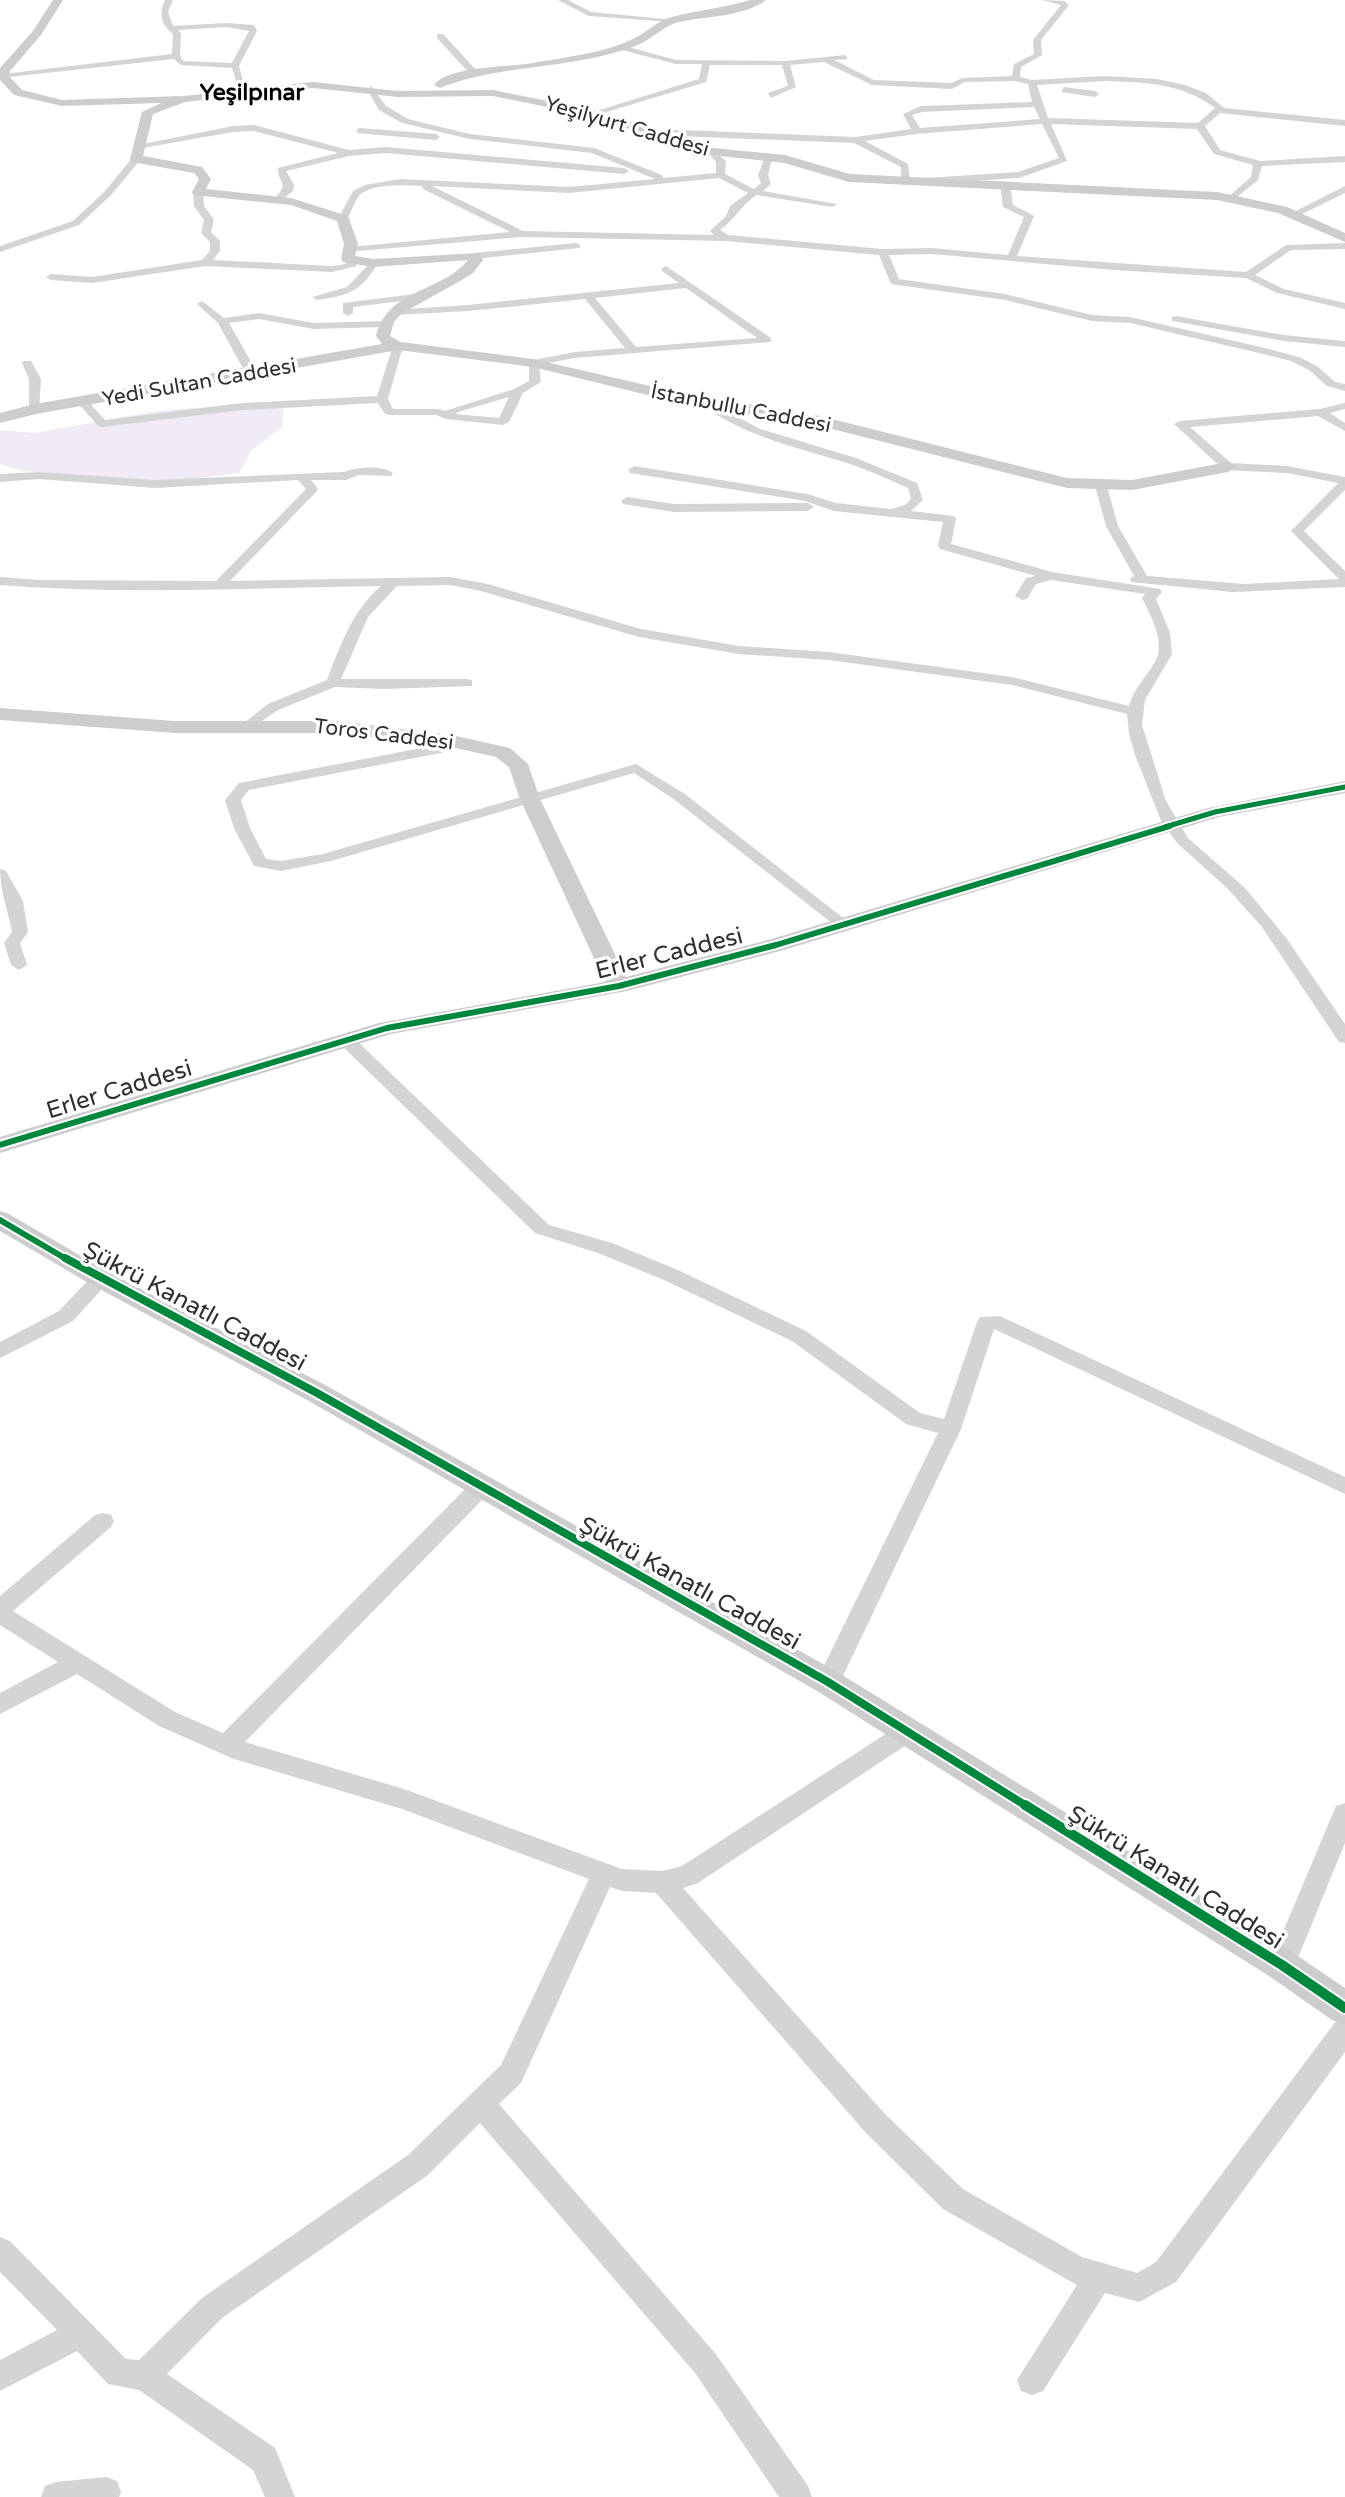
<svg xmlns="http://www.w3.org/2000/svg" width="1345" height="2497" viewBox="0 0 1345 2497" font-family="'Varela Round',sans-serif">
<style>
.green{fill:#f1ebf5}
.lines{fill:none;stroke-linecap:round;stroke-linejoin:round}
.street{fill:#d4d4d4;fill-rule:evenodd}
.secondary{fill:#cdcdcd;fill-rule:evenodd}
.cycleway-far3-casing{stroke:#fff;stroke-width:9}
.cycleway-far2-casing{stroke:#fff;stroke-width:10}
.cycleway-far1-casing{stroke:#fff;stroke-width:12}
.cycleway-casing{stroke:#fff;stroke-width:14}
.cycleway-far3{stroke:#00873e;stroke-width:5}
.cycleway-far2{stroke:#00873e;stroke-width:6}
.cycleway-far1{stroke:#00873e;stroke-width:8}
.cycleway{stroke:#00873e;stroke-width:10}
.labels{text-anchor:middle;stroke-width:7;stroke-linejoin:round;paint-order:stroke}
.far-street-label{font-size:21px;fill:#2f2f2f;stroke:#fff}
.far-quarter-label{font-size:23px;font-weight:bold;fill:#000;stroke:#fff}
.street-label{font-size:24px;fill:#2f2f2f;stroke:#fff}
</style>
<rect width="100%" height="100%" fill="#fff"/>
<polygon class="green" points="284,401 282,427 251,451 239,473 166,482 91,479 20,470 0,464 0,430 35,433 156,411"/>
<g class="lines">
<g class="street">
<path d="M165 0H173L168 12 173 26 226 23 254 25 257 31 239 66 246 93 239 91 232 68 181 65 174 59 0 78 3 74 172 54 173 34C160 24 159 14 165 0ZM226 27 249 31 232 63 183 61 180 56 181 33 178 30Z"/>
<polygon points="558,0 568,0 591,12 676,20 672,22 589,16"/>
<path d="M1042 0 1064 1 1069 5 1041 40 1042 55 1021 67 1020 77 1032 80 1104 76 1157 79 1185 85 1206 93 1224 108 1345 120V126L1220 113 1205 126 1220 150 1260 161 1345 156V162L1262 166 1258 180 1232 201 1227 198 1251 177 1253 165 1214 154 1197 129 1051 124 1067 161 1019 178 906 185 901 182V167L854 143 653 135 649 132 653 129 856 137 911 129 903 114 921 106 1032 102 1028 84 1015 81 965 82 952 89 872 85 824 62 790 65 796 87 771 98 768 93 788 86 782 65H710L706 82 597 115 590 113 699 79 702 64H676L618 49 621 45 676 60 785 61 845 55 848 59 834 60 874 80 951 83 963 78 1012 76 1014 64 1034 54 1033 40 1061 5ZM1104 81C1144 82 1182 83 1215 108L1198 123 1048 118 1037 85ZM1034 107 1040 119 920 128 912 115 922 112ZM1042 124 1059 158 1018 172 910 179 908 164 865 141 916 134Z"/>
<polygon points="437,34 443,34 477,71 477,75 471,75 437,38"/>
<path d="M371 86 386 106 408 119 470 134 594 148 662 175 663 178 716 173V162L708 152 712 149 726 161 725 174 754 189 761 183 758 175 765 157 773 155 768 175 771 184 763 191 837 204 832 207 756 195C741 206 735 219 720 230L728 235 883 249 932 248 1008 255 1024 217 1003 207 1000 184 1005 181 1010 184 1013 205 1034 216 1017 256 1246 272 1286 245 1345 243V249L1291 250 1255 275 1284 289 1345 303V309L1277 293 1246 278 1114 270 932 254 889 255 899 279 1005 294 1092 315 1130 317 1265 348 1299 357 1317 366 1335 382 1345 384V391L1327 386 1309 370 1291 361 1263 354 1130 323 1092 321 1005 300 891 284 879 255 726 241 522 237 346 252 345 250 350 247 510 232 423 189 422 186C407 185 371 183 360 195 354 201 351 214 346 221H340L338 219 353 191 365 185 400 179 569 187 655 179 592 153 470 139 402 123 379 110 367 89ZM719 178 748 193 730 206 726 216 710 231 714 235 523 231 432 186 569 193Z"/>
<polygon points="1064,87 1095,91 1099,94 1095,97 1061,92"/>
<path d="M254 125 349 150 386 147 624 168 629 171 624 174 386 153 349 156 286 171 294 185 293 191 279 202 274 199C291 181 278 186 278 168L338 153 254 131 233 132 137 149 133 146 233 126Z"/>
<polygon points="360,128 436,134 440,137 436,140 357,133 357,129"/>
<polygon points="133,157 141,159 111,195 79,225 0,252 0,246 73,221 105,191"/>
<polygon points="1345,186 1345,193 1296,217 1288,215"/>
<polygon points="198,189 203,192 204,206 214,220 211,232 220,241 220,251 213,260 332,266 346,264 343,259 348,256 357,266 332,272 205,266 92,283 51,280 46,277 51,274 92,277 202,260 210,251 210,242 201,233 204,220 194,206 193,192"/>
<polygon points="576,243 581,246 579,248 474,259 469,256 474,253"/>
<path d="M373 260 378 263C360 292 350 295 317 300L312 297 347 287Z"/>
<path d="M666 266 771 338V342L574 358 539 365 541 382 523 393 509 422 503 425 446 419 436 415H389L385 414 378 403 242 410 102 427 98 426 77 402 87 400 105 420 242 403 377 396 393 346 398 343 403 346 388 399 393 409H438L445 411 514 389 529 381V361L574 352 625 348 585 299 468 311 396 315 392 314V310L468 305 679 283 662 271 661 269ZM686 288 757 338 636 347 595 298ZM509 397 499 418 456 414 458 412Z"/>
<polygon points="415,294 420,297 419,299 353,307 353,313 348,316 343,313 343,303"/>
<polygon points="202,301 224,318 259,313 314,323 385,321 390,324 385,327 314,329 259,319 229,323 258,374 252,377 246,374 218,323 197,304"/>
<polygon points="1176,316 1284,335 1345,341 1345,347 1284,341 1172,321 1172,317"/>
<polygon points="23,361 31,361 41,379 39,411 29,409 29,379 22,363"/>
<path d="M705 399 760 429 856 458 917 483 923 500 911 511 954 516 956 519 951 544 1052 572 1160 589 1162 592 1156 599 1170 633 1172 654 1145 700 1142 725 1166 801 1188 838 1245 888 1287 939 1345 1024V1043L1339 1042 1262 927 1227 888 1178 844 1162 823 1135 755 1129 734 1127 714 1012 685 829 660 739 654 639 637 481 591 450 585 397 586 368 617 341 679H467L472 680V686L384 689 335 687 278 710 250 729 245 728 243 725 245 722 268 704 327 680C340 646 352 611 381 586 254 588 126 595 0 585V577L39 580 216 581 306 489 298 480 155 488 39 479 0 482V474L39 472 155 480 344 472C358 467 381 465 393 473L391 476 359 475 346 480H311L318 489 316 492 230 581 450 577 488 584 641 629 739 646 829 652 1012 677 1129 706C1134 688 1146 677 1155 662 1166 643 1151 616 1142 598L1145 594 1051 580 1036 584 1027 599 1022 600 1015 596 1026 578 1036 576 940 549 938 546 943 522 834 511 805 501 630 473 628 470 634 466 807 494 836 503 891 509 905 505 911 499 908 488C888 479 868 470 847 463 796 447 745 437 701 404V400Z"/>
<polygon points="1345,403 1345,409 1330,413 1345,423 1345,431 1318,416 1190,427 1231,463 1287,466 1345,477 1345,490 1304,531 1345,571 1345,587 1233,592 1131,582 1130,579 1134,576 1106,526 1095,486 1097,483 1107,486 1118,526 1147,576 1245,584 1339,579 1291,531 1338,483 1287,473 1224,470 1174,424 1180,421 1320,409"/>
<polygon points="627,497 674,504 808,503 814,507 808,511 674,512 623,504 621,501"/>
<polygon points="456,738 463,742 441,753 249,790 241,800 250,828 266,859 281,861 323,854 636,764 685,794 852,925 850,928 838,928 675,800 634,773 331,861 281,871 254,866 234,828 225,800 239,783 432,746"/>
<path d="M0 869 6 871 23 901 28 932 20 943 27 965 19 970 11 965 4 943 12 932C8 910 0 891 0 869Z"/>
<polygon points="347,1036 353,1037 549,1225 612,1243 678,1270 806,1331 920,1413 944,1419 977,1322 980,1317 1000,1316 1345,1477 1345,1494 994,1329 961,1429 840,1682 836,1689 828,1691 820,1689 816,1682 938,1433 906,1424 792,1341 664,1280 598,1253 535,1233 341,1045 338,1041 341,1037"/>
<polygon points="101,1272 108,1274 111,1279 73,1321 0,1358 0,1342 59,1311 94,1274"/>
<polygon points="481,1479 489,1481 492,1487 489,1493 245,1742 404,1789 622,1869 662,1871 682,1866 901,1724 909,1721 917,1724 921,1731 917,1738 698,1883 683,1888 886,2115 963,2189 1082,2257 1137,2273 1156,2262 1336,2021 1345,2018 1345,2052 1176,2282 1139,2302 1105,2293 1043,2391 1032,2395 1021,2391 1017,2380 1077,2285 943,2209 866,2133 656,1893 622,1891 610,1887 521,2083 499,2104 715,2353 808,2486 812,2497 779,2497 695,2373 480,2123 428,2175 222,2318 167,2374 275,2448 295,2497 265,2497 253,2470 139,2390 108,2384 77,2351 0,2391 0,2360 57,2330 0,2272 0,2237 10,2241 126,2359 139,2360 202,2298 408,2155 501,2065 589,1879 402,1809 234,1759 159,1726 77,1674 0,1714 0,1693 58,1662 0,1625 0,1596 95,1515 103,1513 111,1515 114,1521 111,1527 13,1611 175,1712 223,1733 473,1481"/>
<polygon points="1345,1803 1345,1843 1295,1965 1291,1973 1282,1977 1273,1973 1269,1965 1333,1813 1336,1806"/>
<polygon points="106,2477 117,2481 121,2492 119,2497 41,2497 45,2486 56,2482"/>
</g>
<g class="secondary">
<path d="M53 0H63L41 35 10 71 9 76 22 90 62 100 183 96 313 82 398 91 493 90 598 111 704 147 785 155 850 174 1217 192 1287 207 1345 233V242L1278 213 1217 200 849 182 784 163 702 154 591 116 493 96 398 97 313 88 185 102 153 114 143 156 202 167 211 179 206 189 291 198 348 216 358 244 355 256 373 259 479 253 483 260 473 273 460 281 401 314 394 322 390 336 401 342 533 359 676 392 820 416 1067 478 1132 480 1228 462 1236 467 1228 472 1132 490 1067 488 820 426 676 402 533 367 398 350 36 414 0 423V413L35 404 382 344 376 336C389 287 440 294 468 260L373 267 343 262 341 259 344 244 337 221 291 205 193 195 192 192 199 179 194 173 132 162 130 159 142 112 161 103 62 106 14 95 0 80V68L33 31Z"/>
<path d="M750 0H766C743 17 706 16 679 22 665 25 654 37 642 43 634 47 625 50 617 52 559 69 494 66 440 88L434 85C447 67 503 67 526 64 560 58 603 54 635 38 647 32 658 20 672 17 698 10 724 8 750 0Z"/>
<polygon points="0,708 175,721 338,721 456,736 510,748 528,764 540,799 626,977 768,940 1208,808 1345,781 1345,793 1219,817 784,950 627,991 391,1034 0,1153 0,1137 379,1023 605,982 520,799 509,767 496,757 456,748 338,733 175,733 0,720"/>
<polygon points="0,1211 9,1214 110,1273 327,1386 839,1673 1295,1954 1345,1988 1345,2024 1332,2020 1269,1976 817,1691 307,1400 92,1285 0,1231"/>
</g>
<defs>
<polyline id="cycleway-far3" points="1165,827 1215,812 1345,787"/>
<g id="cycleway-far2">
<polyline points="0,1145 387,1028 619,986 776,945 1170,826"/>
<polyline points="0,1220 68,1260"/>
</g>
<polyline id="cycleway-far1" points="65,1258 317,1393 828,1682 1028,1807"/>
<polyline id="cycleway" points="1025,1805 1282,1965 1345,2008"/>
</defs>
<use href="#cycleway-far3" class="cycleway-far3-casing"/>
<use href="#cycleway-far2" class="cycleway-far2-casing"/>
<use href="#cycleway-far1" class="cycleway-far1-casing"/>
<use href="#cycleway" class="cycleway-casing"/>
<use href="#cycleway-far3" class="cycleway-far3"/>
<use href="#cycleway-far2" class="cycleway-far2"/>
<use href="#cycleway-far1" class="cycleway-far1"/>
<use href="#cycleway" class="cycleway"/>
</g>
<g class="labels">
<g class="far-street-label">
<text transform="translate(627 126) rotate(16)" y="7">Yeşilyurt Caddesi</text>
<text transform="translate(199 382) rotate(-10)" y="7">Yedi Sultan Caddesi</text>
<text transform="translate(741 408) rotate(11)" y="7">İstanbullu Caddesi</text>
<text transform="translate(384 734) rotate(7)" y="7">Toros Caddesi</text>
</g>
<g class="far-quarter-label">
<text x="252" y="100">Yeşilpınar</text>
</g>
<g class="street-label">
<text transform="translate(669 953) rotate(-14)" y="8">Erler Caddesi</text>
<text transform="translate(119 1089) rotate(-17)" y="8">Erler Caddesi</text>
<text transform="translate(195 1306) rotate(28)" y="8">Şükrü Kanatlı Caddesi</text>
<text transform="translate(690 1583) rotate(29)" y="8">Şükrü Kanatlı Caddesi</text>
<text transform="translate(1176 1877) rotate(32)" y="8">Şükrü Kanatlı Caddesi</text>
</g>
</g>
</svg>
